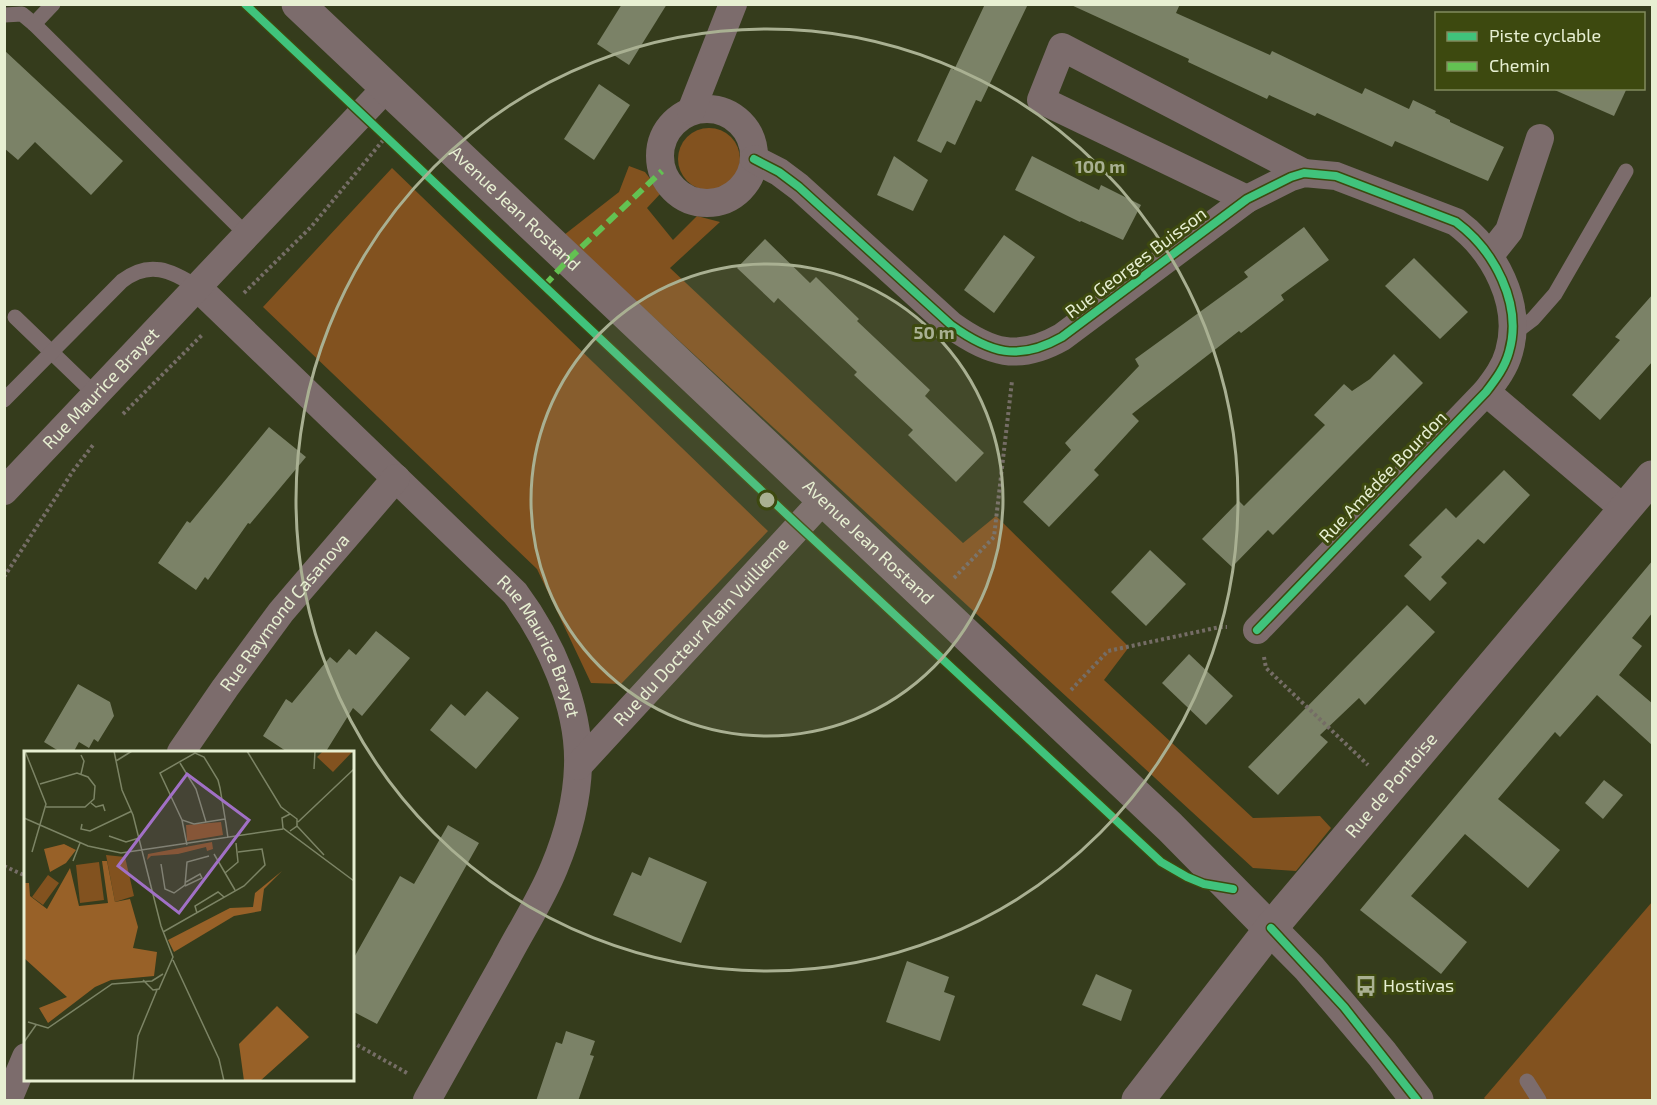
<svg xmlns="http://www.w3.org/2000/svg" width="1657" height="1105" viewBox="0 0 1657 1105" font-family="'Exo 2',sans-serif">
<style>
.green{fill:#82521f}
.building{fill:#7b8267}
.lines{fill:none;stroke-linecap:round;stroke-linejoin:round}
.path{stroke:#756d66;stroke-width:4;stroke-dasharray:3 3;stroke-linecap:butt}
.service{stroke:#7c6c6c;stroke-width:15}
.minor{stroke:#7c6c6c;stroke-width:28}
.tertiary{stroke:#7c6c6c;stroke-width:33}
.quiet{stroke:#63c152;stroke-width:6;stroke-dasharray:12 6;stroke-linecap:butt}
.cycleway-casing{stroke:#3d490f;stroke-width:11}
.cycleway{stroke:#40c37c;stroke-width:8}
.ring{fill:none;stroke:#a9b092;stroke-width:3}
.labels{text-anchor:middle;stroke-width:6;stroke-linejoin:round;paint-order:stroke}
.street-label{font-size:18px;fill:#e7efd2;stroke:#3d490f}
.poi-label{font-size:18px;fill:#e7efd2;stroke:#3d490f;text-anchor:start}
.inset-road{fill:none;stroke:#7c8465;stroke-width:1.5}
.view{fill:#a170c6;fill-opacity:0.15;stroke:#a170c6;stroke-width:3}
.inset-edge{fill:none;stroke:#e7efd2;stroke-width:3}
.centre{fill:#a9b092;stroke:#3d490f;stroke-width:3}
.ring-label{font-size:18px;text-anchor:middle;font-weight:bold;fill:#a9b092;stroke:#3d490f;stroke-width:6;stroke-linejoin:round;paint-order:stroke}
</style>
<rect width="100%" height="100%" fill="#353c1c"/>
<g class="green">
<circle cx="709" cy="159" r="31"/>
<polygon points="629,166 645,172 661,193 647,208 673,240 697,216 720,222 670,268 963,543 996,516 1129,647 1104,680 1253,818 1320,816 1331,828 1296,871 1253,868 564,235 619,192"/>
<polygon points="392,168 768,531 621,684 591,683 537,569 263,307"/>
<polygon points="1652,902 1652,1100 1486,1100 1484,1098"/>
</g>
<g class="building">
<polygon points="622,4 667,4 629,65 597,44"/>
<polygon points="985,4 1028,4 981,102 976,100 955,145 947,141 941,153 917,141 951,68 954,70"/>
<polygon points="1069,4 1180,4 1176,13 1270,55 1272,51 1362,94 1365,88 1409,109 1413,100 1436,111 1435,113 1450,120 1450,122 1504,147 1488,181 1395,141 1392,147 1317,113 1315,116 1269,95 1267,99 1188,62 1189,59"/>
<polygon points="4,50 123,161 91,195 35,142 18,160 4,148"/>
<polygon points="599,84 630,105 594,160 564,139"/>
<polygon points="1550,88 1627,88 1614,116"/>
<polygon points="894,156 928,180 913,211 877,195"/>
<polygon points="1032,156 1099,190 1101,185 1141,205 1123,240 1081,221 1080,222 1015,190"/>
<polygon points="1304,227 1329,260 1281,295 1284,300 1241,333 1239,331 1132,414 1139,421 1094,470 1099,475 1049,527 1023,502 1071,450 1065,443 1139,366 1135,359 1248,277 1244,272"/>
<polygon points="1004,235 1035,257 994,313 964,290"/>
<polygon points="765,239 810,283 816,277 859,319 857,321 930,390 925,396 984,453 956,482 908,435 913,430 854,375 857,372 778,298 774,303 737,268"/>
<polygon points="1414,258 1468,312 1440,339 1385,286"/>
<polygon points="1653,294 1653,361 1600,420 1572,395 1620,340 1615,337"/>
<polygon points="1394,354 1423,383 1273,535 1268,530 1232,567 1202,539 1239,501 1244,506 1325,425 1314,415 1344,384 1352,391 1370,379"/>
<polygon points="269,427 306,457 250,524 248,523 208,580 205,577 196,590 158,563 187,521 190,523"/>
<polygon points="1504,470 1530,495 1484,544 1478,539 1441,577 1447,583 1430,601 1404,576 1422,557 1409,545 1446,508 1456,518"/>
<polygon points="1150,550 1186,584 1146,626 1111,592"/>
<polygon points="1653,560 1653,612 1632,638 1642,646 1619,675 1653,704 1653,746 1597,695 1560,737 1555,732 1498,799 1560,850 1528,888 1465,834 1411,896 1467,942 1441,974 1360,910"/>
<polygon points="1407,605 1435,632 1365,705 1359,698 1320,735 1328,742 1278,795 1248,767"/>
<polygon points="376,631 410,658 362,716 353,708 325,753 289,753 263,736 286,699 292,703 330,657 337,663 349,649 356,655"/>
<polygon points="1189,654 1233,696 1206,725 1162,683"/>
<polygon points="78,684 110,702 114,716 98,742 94,739 89,748 79,742 73,753 62,753 44,742"/>
<polygon points="487,691 519,718 476,769 430,730 451,704 465,716"/>
<polygon points="1604,780 1623,795 1603,819 1585,803"/>
<polygon points="448,825 479,843 377,1024 352,1011 352,961 400,876 414,884"/>
<polygon points="649,857 707,882 681,943 613,915 632,872 641,876"/>
<polygon points="907,961 949,977 944,992 955,996 940,1041 886,1022"/>
<polygon points="1096,974 1132,990 1121,1021 1082,1005"/>
<polygon points="566,1031 595,1041 590,1055 594,1056 578,1101 536,1101 556,1042 562,1044"/>
</g>
<g class="lines">
<g class="path">
<polyline points="244,293 311,227 385,138"/>
<polyline points="123,414 202,335"/>
<polyline points="4,577 73,471 93,445"/>
<polyline points="954,578 994,537 1012,381"/>
<polyline points="1264,657 1266,668 1368,765"/>
<polyline points="1071,690 1108,651 1220,627 1227,627"/>
<polyline points="4,866 26,876"/>
<polyline points="352,1042 407,1073"/>
</g>
<g class="service">
<polyline points="4,15 22,14 34,24 246,234"/>
<polyline points="34,24 53,4"/>
<polyline points="15,317 96,395"/>
<polyline points="1512,335 1533,319 1555,294 1626,171"/>
<path d="M4 400 122 281C149 260 171 270 197 287"/>
<polyline points="1527,1081 1539,1100"/>
</g>
<g class="minor">
<circle cx="707" cy="156" r="47"/>
<polyline points="691,111 733,4"/>
<path d="M754 159 779 172 799 187 951 325C990 353 1018 362 1062 337L1247 199 1291 177 1304 173 1336 176 1456 222C1494 250 1523 304 1509 352 1505 367 1496 379 1486 392L1257 630"/>
<polyline points="1247,199 1041,100 1062,47 1304,173"/>
<polyline points="1490,255 1509,231 1540,138"/>
<path id="s1" d="M197 287 515 593C550 640 580 707 578 766 577 800 567 837 554 868 541 900 521 930 505 961 479 1007 453 1054 427 1100"/>
<polyline points="1486,392 1625,510"/>
<path id="s2" d="M4 491 386 88"/>
<path id="s3" d="M181 752 225 688 281 612 396 478"/>
<path id="s4" d="M578 766 824 499"/>
<polyline points="8,1100 26,1057"/>
</g>
<g class="tertiary">
<path id="s5" d="M298 4 1170 827 1309 968 1382 1054 1417 1100"/>
<path id="s6" d="M1138 1100 1271 928 1652 477"/>
</g>
<polyline class="quiet" points="544,286 569,259 662,171"/>
<defs>
<g id="cycleway">
<polyline points="245,4 799,526 1161,862 1187,877 1204,884 1233,889"/>
<path d="M754 159 779 172 799 187 951 325C990 353 1018 362 1062 337L1247 199 1291 177 1304 173 1336 176 1456 222C1494 250 1523 304 1509 352 1505 367 1496 379 1486 392L1257 630"/>
<polyline points="1271,928 1344,1007 1417,1100"/>
</g>
</defs>
<use href="#cycleway" class="cycleway-casing"/>
<use href="#cycleway" class="cycleway"/>
</g>
<circle cx="767" cy="500" r="236" fill="#a9b092" fill-opacity=".12"/>
<g class="ring">
<circle cx="767" cy="500" r="236"/>
<circle cx="767" cy="500" r="471"/>
</g>
<defs>
<symbol id="bus-bare" viewBox="-9 -9 18 18"><path d="M-5-6H5V4H4V6H2V4H-2V6H-4V4H-5ZM-3.5-4V0h7V-4ZM-3.5 1.2v1.5H-2V1.2ZM2 1.2v1.5H3.5V1.2Z" fill="#a9b092" stroke="#3d490f" stroke-width="2.5" paint-order="stroke"/></symbol>
</defs>
<g fill-rule="evenodd">
<use href="#bus-bare" x="1351" y="971" width="30" height="30"/>
</g>
<g class="labels">
<g class="street-label">
<text dy="6" stroke="none"><textPath href="#s5" startOffset="298">Avenue Jean Rostand</textPath></text>
<text transform="translate(1136 263) rotate(-37)" y="6">Rue Georges Buisson</text>
<text dy="6" stroke="none"><textPath href="#s2" startOffset="141">Rue Maurice Brayet</textPath></text>
<text transform="translate(1383 477) rotate(-46)" y="6">Rue Amédée Bourdon</text>
<text dy="6" stroke="none"><textPath href="#s5" startOffset="784">Avenue Jean Rostand</textPath></text>
<text dy="6" stroke="none"><textPath href="#s3" startOffset="174">Rue Raymond Casanova</textPath></text>
<text dy="6" stroke="none"><textPath href="#s4" startOffset="182">Rue du Docteur Alain Vuillieme</textPath></text>
<text dy="6" stroke="none"><textPath href="#s1" startOffset="500">Rue Maurice Brayet</textPath></text>
<text dy="6" stroke="none"><textPath href="#s6" startOffset="404">Rue de Pontoise</textPath></text>
</g>
<g class="poi-label">
<text x="1383" y="992">Hostivas</text>
</g>
</g>
<g transform="translate(24 751)">
<rect width="330" height="330" fill="#353c1c"/>
<path d="M299 0H329L309 21 293 6ZM197 71 199 84 163 90 162 74ZM188 91 189 98 183 100 182 96 154 103 127 105 123 109 124 103ZM82 104 101 106 110 145 91 151ZM75 111 80 149 56 152 52 114ZM24 124 35 132 19 154 8 146Z" fill="#82521f"/>
<path d="M40 93 52 99 42 112 26 121 20 98ZM78 110H83L91 151 106 148 114 176 109 197 133 201 130 225 87 229 71 236 24 272 15 257 43 246 0 207V132H5L6 145 23 158 46 117 55 155 84 152ZM258 120 240 138 237 160 210 165 150 201 144 189 206 157 229 156 231 142ZM253 255 285 286 236 330H220L215 293Z" fill="#986128"/>
<path class="inset-road" d="M1 0 22 53 8 101M90 0 98 39 109 64 137 175 149 206 135 238 129 239 119 229M223 0 257 56 273 68V75L266 80M92 10 108 0M156 12 172 38 182 71M290 18 291 0M57 23 60 10 57 4M16 33 53 22 64 26 71 35 70 48 61 56H22M67 52 72 56 79 54 81 60M266 63 258 67 259 77 330 130M0 67 64 95 97 102 259 78M201 68 170 73 158 69 136 22 171 2 180 6 194 29 196 37 202 73 204 87M158 69 163 94M274 71 330 18M58 73 57 78 66 80 108 60M273 75 300 104M85 85 102 91 115 87M190 103 211 139M49 110 56 92M137 113 141 138 150 142 161 134 163 111 185 105M201 122 214 111 212 92M161 135 178 127 176 123 162 131M173 162 171 155 194 141 200 146M139 181 220 135 241 114 238 98 214 101M149 209 195 308 200 330M4 271 24 277 88 233 128 230 139 223M0 291 12 274M109 330 114 285 133 239"/>
<path class="view" d="M163 23 225 69 155 162 94 115Z"/>
<rect width="330" height="330" class="inset-edge"/>
</g>
<circle cx="767" cy="500" r="9" class="centre"/>
<g class="ring-label">
<text x="1100" y="173">100 m</text>
<text x="934" y="339">50 m</text>
</g>
<rect width="1657" height="1105" fill="none" stroke="#e7efd2" stroke-width="12"/>
<rect x="1435" y="12" width="210" height="78" fill="#3d490f" stroke="#818b5d" stroke-width="1.5"/>
<rect x="1447" y="32" width="30" height="9" fill="#40c37c" stroke="#818b5d" stroke-width="1.5"/>
<text x="1489" y="42" font-size="18" fill="#e7efd2">Piste cyclable</text>
<rect x="1447" y="62" width="30" height="9" fill="#63c152" stroke="#818b5d" stroke-width="1.5"/>
<text x="1489" y="72" font-size="18" fill="#e7efd2">Chemin</text>
</svg>
